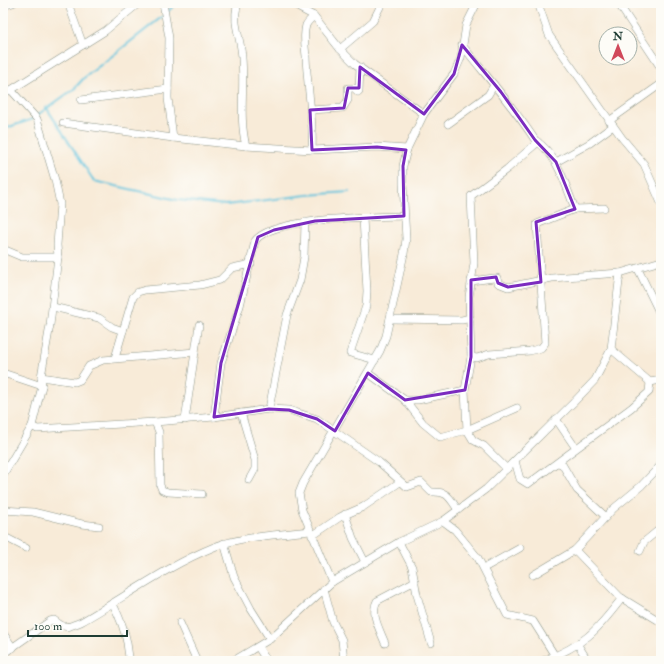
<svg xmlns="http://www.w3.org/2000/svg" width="664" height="664" viewBox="0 0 664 664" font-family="'IM FELL Double Pica',serif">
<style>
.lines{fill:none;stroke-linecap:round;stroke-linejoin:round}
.stream{stroke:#60c4de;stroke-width:2}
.minor-casing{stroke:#8c9486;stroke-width:8}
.minor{stroke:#fff;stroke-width:7}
.marked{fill:none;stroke:#7b2cbf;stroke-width:3;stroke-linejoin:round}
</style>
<rect width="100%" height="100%" fill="#fdfcf7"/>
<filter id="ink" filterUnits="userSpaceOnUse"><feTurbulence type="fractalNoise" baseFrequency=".025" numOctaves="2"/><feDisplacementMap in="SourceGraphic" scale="8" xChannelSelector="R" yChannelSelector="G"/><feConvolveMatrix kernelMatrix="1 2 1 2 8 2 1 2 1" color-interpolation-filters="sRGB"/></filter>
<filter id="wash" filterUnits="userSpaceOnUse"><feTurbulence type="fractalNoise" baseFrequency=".012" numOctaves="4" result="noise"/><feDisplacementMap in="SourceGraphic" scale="16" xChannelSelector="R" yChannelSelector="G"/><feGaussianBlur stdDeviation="0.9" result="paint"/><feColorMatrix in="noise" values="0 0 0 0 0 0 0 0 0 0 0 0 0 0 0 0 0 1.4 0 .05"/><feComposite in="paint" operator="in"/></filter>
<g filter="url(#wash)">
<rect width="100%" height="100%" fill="#f8ebd8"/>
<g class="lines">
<g class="stream">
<polyline points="166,13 177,3"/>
<polyline points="46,107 94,181 178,200 226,205 307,195 349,192"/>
<polyline points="36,116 74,89 84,78 163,16"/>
<polyline points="3,129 33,119"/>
</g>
</g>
</g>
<g filter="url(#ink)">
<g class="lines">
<defs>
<g id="minor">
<polyline points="68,3 83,45"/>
<polyline points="163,3 169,38 168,98 173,138"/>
<polyline points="295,3 299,8 314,16 340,49 355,64 424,114"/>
<polyline points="538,3 549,35 622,138 644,164 661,203"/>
<polyline points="618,3 661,68"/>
<polyline points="3,6 13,3"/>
<path d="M237 6C233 22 239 34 241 49 246 81 238 115 246 146"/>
<path d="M462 45C487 77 513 106 535 140 558 155 565 184 575 209"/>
<polyline points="340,49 373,21 382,3"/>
<polyline points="3,93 11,90 105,31 139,3"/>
<polyline points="81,100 168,89"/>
<polyline points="310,110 343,108 348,100 348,88 354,88 358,92 359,91 360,67"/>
<polyline points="609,121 661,84"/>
<polyline points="63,123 173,138 246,146 312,150 377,147 407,149"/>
<polyline points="448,124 488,95 494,85"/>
<path d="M312 150C314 119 307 88 306 56 305 47 303 35 306 25 308 21 311 19 314 16"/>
<polyline points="556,162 590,143 613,126"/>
<polyline points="363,218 367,291 366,306 350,353 375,360"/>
<polyline points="3,249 22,257 58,257"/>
<polyline points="638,269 661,316"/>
<polyline points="471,281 494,278 497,278 498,283 508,287 552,278 620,273 661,261"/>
<polyline points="53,307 99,318 112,327 123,331"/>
<polyline points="390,319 462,320 470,318"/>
<polyline points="611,349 650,382 661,380"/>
<polyline points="471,357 477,358 489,354 530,351 541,348 545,343 537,224 575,209 604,208"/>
<polyline points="115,358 133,297 138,292 145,290 200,285 220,280 232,268 251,264"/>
<polyline points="3,373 42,386"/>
<polyline points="368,373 405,400 423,423 440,437 467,430 517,408"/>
<polyline points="41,377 75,382 80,380 89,366 103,360 195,352"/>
<polyline points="405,400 418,400 465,390"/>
<polyline points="269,409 287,315 300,280 304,257 305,222"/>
<polyline points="241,413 255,460 255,469 249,480"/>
<path d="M214 417 221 363 240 306 255 241C271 217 375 217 404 216"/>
<polyline points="556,419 575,447"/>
<polyline points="185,420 199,325"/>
<polyline points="155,422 159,432 160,485 162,490 168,492 202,494"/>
<path d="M32 426 37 429 155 422 214 417 269 409 289 410 317 419 379 462 407 487 421 482 431 492C448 491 449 497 458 510"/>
<polyline points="515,461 520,479 528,484 631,408 649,392 650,382"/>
<polyline points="558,463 562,464 577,490 606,517"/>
<polyline points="507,469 484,446 473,440 467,430 465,390 471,357 469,297 474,263 471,196 507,169 538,142"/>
<polyline points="3,475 32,426 42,386 41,377 50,325 58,257 57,245 60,204 55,180 37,119 11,90"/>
<polyline points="3,510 33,512 82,524 99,526"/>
<polyline points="345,514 353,538 365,562"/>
<polyline points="443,521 455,530 478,558 507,615 533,621 555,656"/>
<polyline points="3,536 26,548"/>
<polyline points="312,536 340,517 363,507 400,482"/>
<polyline points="399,542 412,567 417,595 431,643"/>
<polyline points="224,543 234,577 251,609 270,639"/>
<polyline points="575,550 620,597 661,622"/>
<polyline points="640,551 644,542 661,528"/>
<polyline points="484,568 520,548"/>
<polyline points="533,575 575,550 613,509 641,486 661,465"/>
<polyline points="332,582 302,510 299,493 303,483 380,351 386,336 404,254 406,239 403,184 403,166 407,149 424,114 454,74 461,58 466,25 477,3"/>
<polyline points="324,589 333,622 342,640 344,661"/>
<path d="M113 604C118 614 125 631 127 643 128 649 128 654 130 661"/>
<polyline points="180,623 197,661"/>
<polyline points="3,633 13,648"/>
<path d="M385 643C380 630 370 614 377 601L415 581"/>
<polyline points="578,645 588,661"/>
<polyline points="258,647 267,661"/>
<path d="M3 654 50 621 54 620C66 630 68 627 81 622 125 597 167 566 214 547 238 537 283 534 310 531"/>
<polyline points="233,661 270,639 332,582 399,542 443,521 458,510 486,489 573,403 595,380 611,349 620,273"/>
<path d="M543 661C584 645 596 632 622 598"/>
</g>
</defs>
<use href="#minor" class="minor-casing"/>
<use href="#minor" class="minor"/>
</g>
</g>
<path class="marked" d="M462 45 501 92 535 140 556 162 575 209 536 222 541 282 508 287 498 283 496 277 471 280V357L465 390 405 400 368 373 335 431 317 419 289 410 269 409 214 417 221 363 258 237 274 230 315 221 404 216 403 166 406 150 377 147 312 150 310 110 344 108 348 88H359L360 67 424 114 454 74Z"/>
<rect width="664" height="664" fill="none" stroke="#fdfcf7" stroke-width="16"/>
<g transform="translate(618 46)"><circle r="19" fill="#fdfcf7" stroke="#a4b0a9"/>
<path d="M0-3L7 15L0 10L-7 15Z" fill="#d1495b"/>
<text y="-6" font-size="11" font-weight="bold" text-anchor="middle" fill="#1f3d34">N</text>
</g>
<path d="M28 630v6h99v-6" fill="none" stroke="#1f3d34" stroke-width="2"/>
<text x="34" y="630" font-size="12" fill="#1f3d34" stroke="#fdfcf7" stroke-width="3" paint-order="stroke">100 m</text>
</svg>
